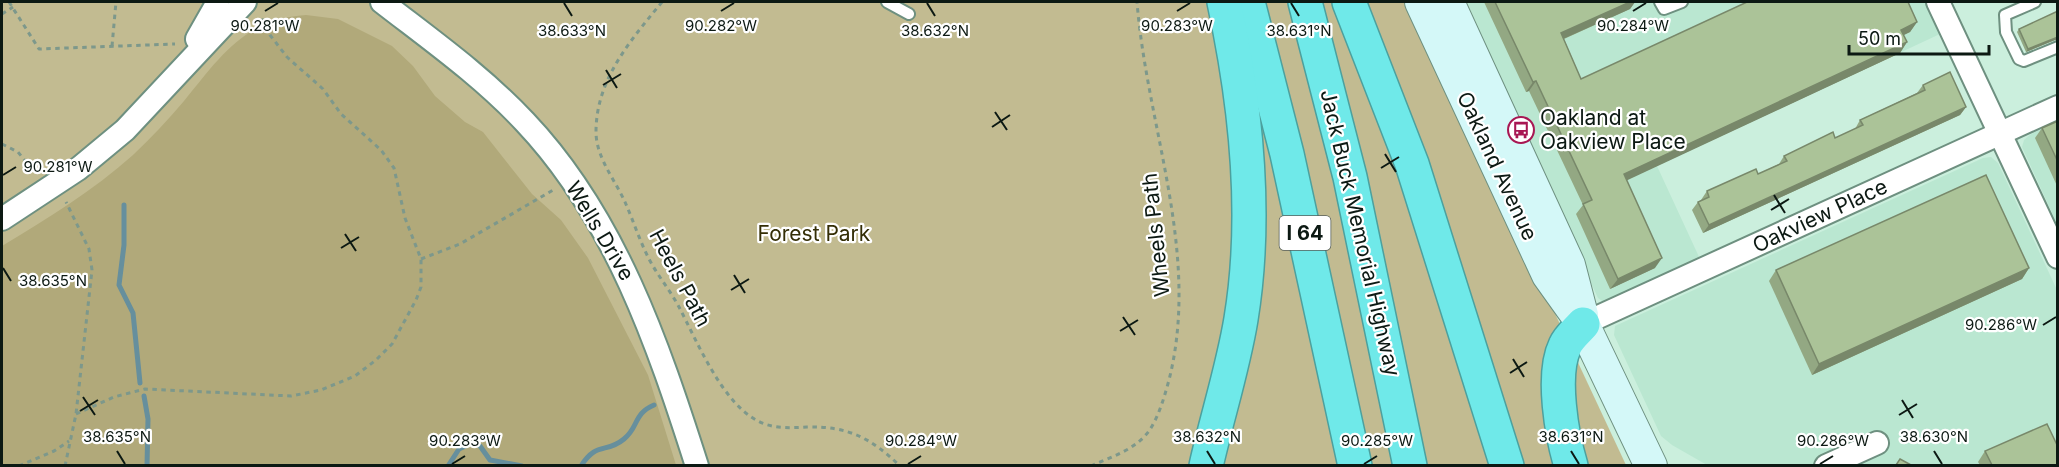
<svg xmlns="http://www.w3.org/2000/svg" width="2059" height="467" viewBox="0 0 2059 467" font-family="Inter,sans-serif">
<style>
.built{fill:#bae7d1}
.green{fill:#c2bb91}
.forest{fill:#b1a97a}
.lines{fill:none;stroke-linecap:round;stroke-linejoin:round}
.stream{stroke:#668f9d;stroke-width:5}
.lane-casing{stroke:#6e9080;stroke-width:14}
.street-casing{stroke:#6e9080;stroke-width:26}
.secondary-casing{stroke:#6e9080;stroke-width:34}
.highway-casing{stroke:#4ca09e;stroke-width:36}
.path{stroke:#7d988b;stroke-width:3;stroke-dasharray:4.5 4.5;stroke-linecap:butt}
.lane{stroke:#fff;stroke-width:10}
.street{stroke:#fff;stroke-width:22}
.secondary{stroke:#d4f8f8;stroke-width:32}
.highway{stroke:#6fe9e9;stroke-width:33}
.wall{fill:#93a883}
.shaded-wall{fill:#78886a}
.building{fill:#abc398;stroke:#78886a;stroke-width:1.5}
.ticks{fill:none;stroke:#0c1913;stroke-width:2}
.labels{text-anchor:middle;stroke-width:4.5;stroke-linejoin:round;paint-order:stroke}
.shield{fill:#fff;stroke:#555e5a;stroke-width:1.5}
.shield-label{font-size:20px;font-weight:bold;fill:#0c1913}
.poi-label{font-size:21px;fill:#0c1913;stroke:#fff;text-anchor:start}
.street-label{font-size:21px;fill:#0c1913;stroke:#fff}
.park-label{font-size:21px;fill:#342e06;stroke:#fff}
.ticks-label{font-size:15px;text-anchor:middle;fill:#0c1913;stroke:#fff;stroke-width:4.5;stroke-linejoin:round;paint-order:stroke}
</style>
<rect width="100%" height="100%" fill="#cbefdd"/>
<g class="built">
<polygon points="1460,2 1926,2 1940,34 1657,166 1700,259 1605,303 1598,298"/>
<polygon points="2057,122 2057,224 2022,147 2024,140 2031,134"/>
<polygon points="1991,157 1998,163 2057,290 2057,465 1707,465 1672,445 1661,436 1614,335 1615,326 1983,158"/>
</g>
<polygon class="green" points="2,2 1409,2 1626,465 2,465"/>
<path class="forest" d="M306 15 338 19 392 46 413 66 435 96 465 122 483 132 532 194 561 220 588 258 648 375 676 465H2V246C47 219 94 190 133 155 151 138 168 120 184 101 220 57 244 19 306 15Z"/>
<g class="lines">
<g class="stream">
<polyline points="124,205 124,245 119,285 133,313 140,383"/>
<polyline points="144,396 148,419 147,466"/>
<polyline points="448,466 459,449 472,443 480,446 490,460 522,466"/>
<path d="M581 466C597 441 606 454 624 439 639 427 633 414 654 405"/>
</g>
<defs>
<g id="lane">
<polyline points="887,2 909,14"/>
<polyline points="1660,2 1664,9 1682,2"/>
<polyline points="2035,2 2005,15 2006,32 2019,59 2024,61 2058,47"/>
</g>
<g id="street">
<path d="M382 2C431 40 482 76 525 122 615 217 658 344 697 466"/>
<polyline points="1938,2 2058,257"/>
<polyline points="197,39 218,2"/>
<polyline points="2,219 78,169 125,130 245,2"/>
<polyline points="1583,324 2058,107"/>
<polyline points="1826,466 1877,443"/>
</g>
<g id="secondary">
<polyline points="1421,2 1548,275 1583,324 1651,466"/>
<polyline points="1448,2 1569,265 1582,315"/>
</g>
<g id="highway">
<polyline points="1248,2 1287,154 1355,466"/>
<polyline points="1305,2 1350,177 1410,466"/>
<polyline points="1349,2 1412,164 1507,466"/>
<path d="M1206 466C1217 417 1233 368 1241 319 1258 215 1246 104 1224 2"/>
<path d="M1571 466C1562 436 1551 375 1565 346 1569 337 1577 331 1583 324"/>
</g>
</defs>
<use href="#lane" class="lane-casing"/>
<use href="#street" class="street-casing"/>
<use href="#secondary" class="secondary-casing"/>
<use href="#highway" class="highway-casing"/>
<g class="path">
<polyline points="9,2 39,49 175,44"/>
<path d="M662 2C631 40 596 79 596 132 596 157 615 180 625 202 633 220 639 239 648 257 657 275 670 290 679 307 697 341 722 403 758 421 773 429 790 428 807 427 848 426 871 438 900 466"/>
<polyline points="2,14 13,7"/>
<polyline points="112,46 116,2"/>
<polyline points="2,144 18,152 35,173"/>
<polyline points="421,259 460,244 555,189"/>
<polyline points="76,414 114,397 145,389 291,396 321,390 355,376 376,360 392,344 416,300 421,287 421,259 405,218 394,168 381,150 341,114 323,89 287,57 270,35 260,15"/>
<polyline points="19,466 54,451 69,441"/>
<polyline points="65,466 76,414 92,270 89,249 66,202"/>
<path d="M1091 466C1111 457 1135 450 1149 431 1159 416 1164 398 1169 380 1201 253 1147 128 1137 2"/>
</g>
<use href="#lane" class="lane"/>
<use href="#street" class="street"/>
<use href="#secondary" class="secondary"/>
<use href="#highway" class="highway"/>
</g>
<g class="wall">
<polygon points="1484,2 1635,2 1630,9 1564,39 1581,79 1917,22 1910,32 1903,35 1907,42 1900,53 1626,180 1655,268 1610,289 1576,214 1583,205 1529,91 1526,92"/>
<polygon points="2058,11 2058,41 2055,40 2026,52 2017,32 2019,29"/>
<polygon points="1923,85 1966,107 1960,115 1703,233 1692,210 1698,202 1701,200 1707,191 1758,174 1779,164 1784,156 1835,138 1855,129 1860,120 1917,93"/>
<polygon points="2058,121 2058,188 2035,138 2042,128"/>
<polygon points="2029,268 2022,279 1812,375 1769,281 1776,270"/>
<polygon points="1985,451 2058,465 1980,465 1978,462"/>
</g>
<g class="shaded-wall">
<polygon points="1630,2 1635,2 1630,9 1554,43 1561,33"/>
<polygon points="1917,22 1910,32 1894,40 1901,30"/>
<polygon points="2057,37 2058,41 2055,40 2026,52 2028,49"/>
<polygon points="1907,42 1900,53 1617,185 1624,174"/>
<polygon points="1536,81 1529,91 1526,92 1533,82"/>
<polygon points="1966,107 1960,115 1703,233 1709,225"/>
<polygon points="1662,258 1655,268 1610,289 1618,279"/>
<polygon points="2029,268 2022,279 1812,375 1819,364"/>
</g>
<g class="building">
<polygon points="1495,2 1630,2 1561,33 1581,79 1747,2 1908,2 1917,22 1901,30 1907,42 1624,174 1662,258 1618,279 1583,204 1592,200 1536,81 1533,82"/>
<polygon points="2058,11 2058,37 2028,49 2019,29"/>
<polygon points="1950,72 1966,107 1709,225 1698,202 1709,197 1707,191 1756,169 1758,174 1787,161 1784,156 1833,132 1835,138 1863,125 1860,120 1925,90 1923,85"/>
<polygon points="2058,121 2058,162 2042,128"/>
<polygon points="1986,175 2029,268 1819,364 1776,270"/>
<polygon points="2047,424 2058,447 2058,465 1992,465 1985,451"/>
<polygon points="1900,459 1911,465 1896,465"/>
</g>
<path class="ticks" d="M564 3 572 16M927 3 935 16M1291 3 1299 16M265 11 278 3M721 11 734 3M1177 11 1190 3M1633 11 1646 3M606 70 617 88M603 85 621 74M995 112 1007 130M992 127 1010 115M1385 154 1396 172M1381 168 1399 157M3 175 16 167M1774 195 1785 213M1771 210 1789 199M345 234 356 251M341 248 359 237M3 268 11 281M734 275 745 293M731 290 749 279M1123 317 1135 335M2043 325 2056 317M1120 331 1138 320M1513 359 1524 377M1510 373 1527 362M83 397 95 415M1902 400 1913 418M80 411 98 400M1899 415 1917 404M117 451 125 464M1207 451 1215 464M1571 451 1579 464M1934 451 1942 464M452 464 465 456M908 464 921 456M1364 464 1377 456M1820 464 1833 456"/>
<defs>
<symbol id="bus-ring" viewBox="-11 -11 22 22"><circle r="9.5" fill="#fff" stroke="#a81753" stroke-width="1.5"/><path d="M-5-6H5V4H4V6H2V4H-2V6H-4V4H-5ZM-3.5-4V0h7V-4ZM-3.5 1.2v1.5H-2V1.2ZM2 1.2v1.5H3.5V1.2Z" fill="#a81753"/></symbol>
</defs>
<g fill-rule="evenodd">
<use href="#bus-ring" x="1506" y="115" width="30" height="30"/>
</g>
<g class="labels">
<rect class="shield" x="1279.5" y="216" width="51" height="34" rx="4.5"/>
<g class="shield-label">
<text x="1305" y="240">I 64</text>
</g>
<g class="poi-label">
<text x="1540" y="125">Oakland at<tspan x="1540" dy="24">Oakview Place</tspan></text>
</g>
<g class="street-label">
<text transform="translate(1497 166) rotate(65)" y="7">Oakland Avenue</text>
<text transform="translate(1820 216) rotate(-25)" y="7">Oakview Place</text>
<text transform="translate(600 231) rotate(59)" y="7">Wells Drive</text>
<text transform="translate(1360 233) rotate(77)" y="7">Jack Buck Memorial Highway</text>
<text transform="translate(1156 235) rotate(-96)" y="7">Wheels Path</text>
<text transform="translate(680 278) rotate(62)" y="7">Heels Path</text>
</g>
<g class="park-label">
<text x="814" y="241">Forest Park</text>
</g>
</g>
<g class="ticks-label">
<text x="265" y="31">90.281°W</text>
<text x="721" y="31">90.282°W</text>
<text x="1177" y="31">90.283°W</text>
<text x="1633" y="31">90.284°W</text>
<text x="572" y="36">38.633°N</text>
<text x="935" y="36">38.632°N</text>
<text x="1299" y="36">38.631°N</text>
<text x="58" y="172">90.281°W</text>
<text x="53" y="286">38.635°N</text>
<text x="2001" y="330">90.286°W</text>
<text x="117" y="442">38.635°N</text>
<text x="1207" y="442">38.632°N</text>
<text x="1571" y="442">38.631°N</text>
<text x="1934" y="442">38.630°N</text>
<text x="465" y="446">90.283°W</text>
<text x="921" y="446">90.284°W</text>
<text x="1377" y="446">90.285°W</text>
<text x="1833" y="446">90.286°W</text>
</g>
<rect width="2059" height="467" fill="none" stroke="#0c1913" stroke-width="6"/>
<path d="M1849 45v9h140v-9" fill="none" stroke="#0c1913" stroke-width="3"/>
<text x="1858" y="45" font-size="18" fill="#0c1913" stroke="#ffffff" stroke-width="4.5" paint-order="stroke">50 m</text>
</svg>
